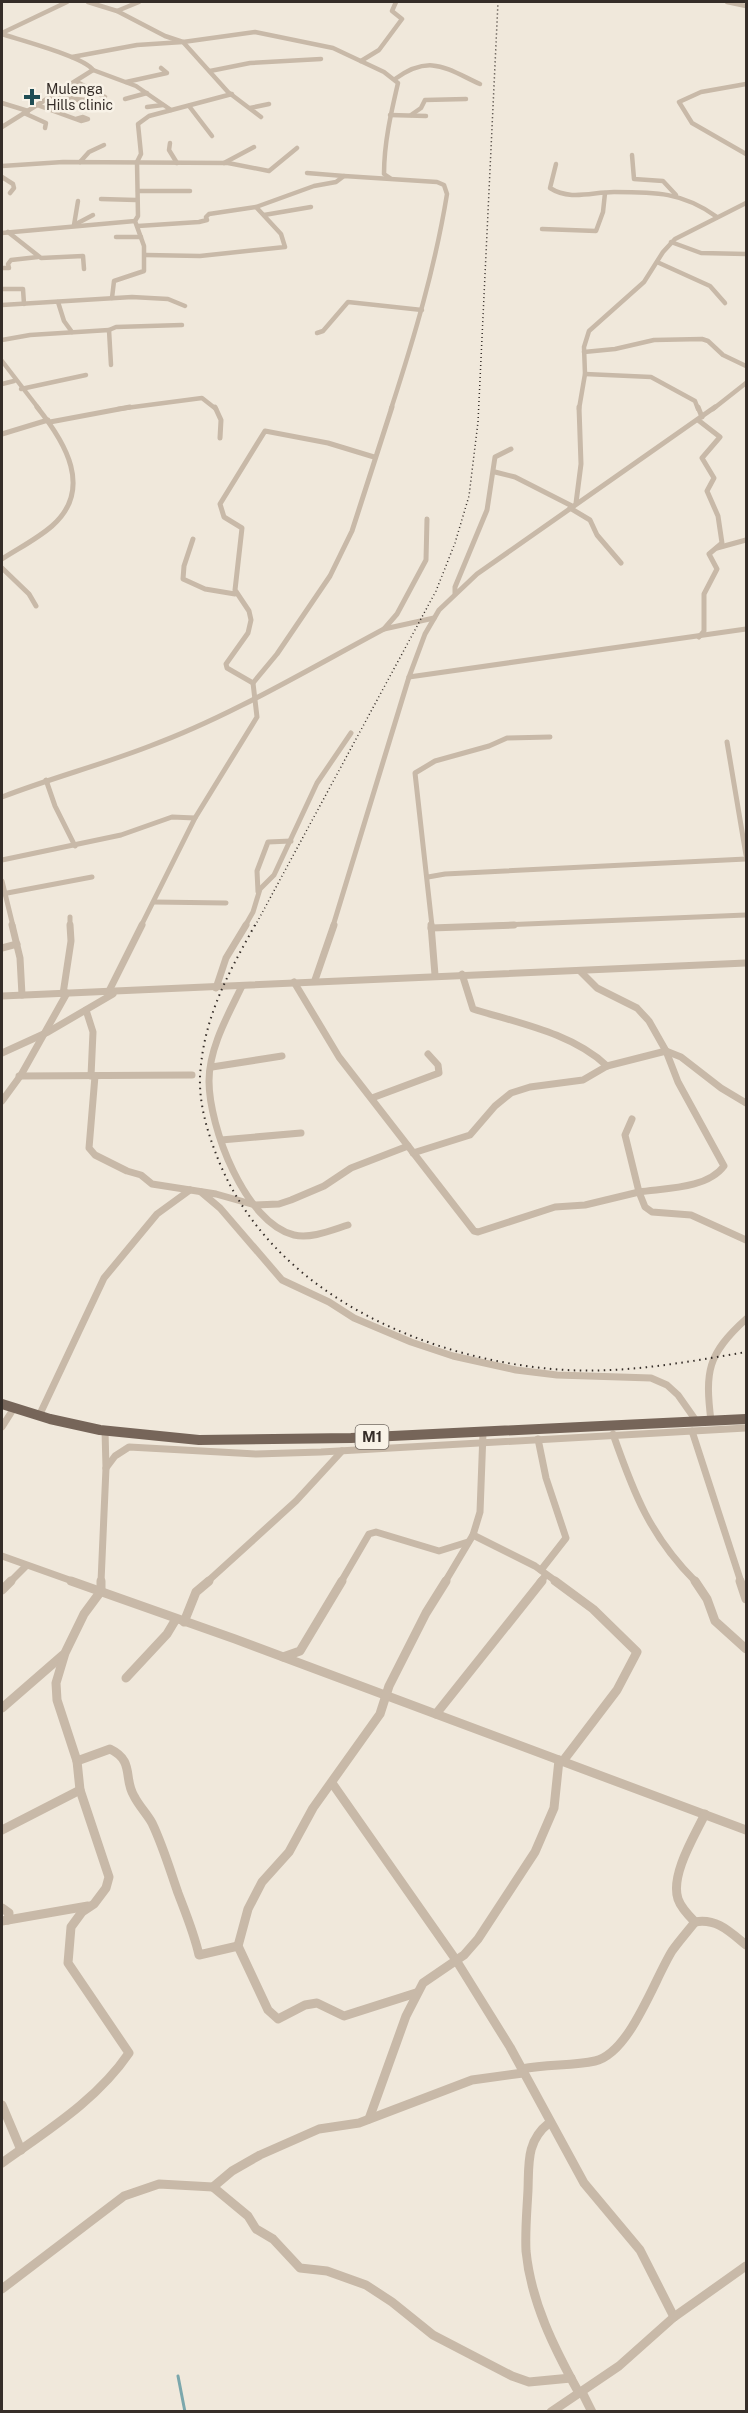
<svg xmlns="http://www.w3.org/2000/svg" width="748" height="2413" viewBox="0 0 748 2413" font-family="'Public Sans',sans-serif">
<style>
.lines{fill:none;stroke-linecap:round;stroke-linejoin:round}
.stream{stroke:#7ba7ac;stroke-width:3}
.street-far3{stroke:#c8b9a8;stroke-width:4.5}
.street-far2{stroke:#c8b9a8;stroke-width:5}
.street-far1{stroke:#c8b9a8;stroke-width:7}
.street{stroke:#c8b9a8;stroke-width:9}
.primary{stroke:#766559;stroke-width:10}
.rail-far1{stroke:#352d28;stroke-width:1.5;stroke-dasharray:1 3;stroke-linecap:butt}
.rail{stroke:#352d28;stroke-width:2;stroke-dasharray:1.5 4.5;stroke-linecap:butt}
.poi-dot{fill:#1f4d54;stroke:#f8f2e7;stroke-width:2}
.labels{text-anchor:middle;stroke-width:5;stroke-linejoin:round;paint-order:stroke}
.far-poi-label{font-size:14px;fill:#352d28;stroke:#f8f2e7;text-anchor:start}
.shield{fill:#f8f2e7;stroke:#706861;stroke-width:1.5}
.shield-label{font-size:15px;font-weight:bold;fill:#352d28}
</style>
<rect width="100%" height="100%" fill="#f0e8db"/>
<g class="lines">
<polyline class="stream" points="178,2376 185,2412"/>
<g class="street-far3">
<polyline points="88,2 117,11 165,36 183,42 228,92 261,117"/>
<polyline points="727,2 746,6"/>
<polyline points="117,11 139,2"/>
<polyline points="2,33 67,2"/>
<path d="M2 34C20 40 85 57 93 70L2 127"/>
<path d="M72 57 137 45 183 42 255 32 333 48 384 72 398 83C391 113 384 143 384 174L390 178"/>
<polyline points="361,61 379,50 402,19 392,11 396,2"/>
<polyline points="93,70 136,86 171,110"/>
<polyline points="210,71 250,63 321,59"/>
<path d="M395 79C430 54 445 68 480 84"/>
<polyline points="77,82 105,97"/>
<polyline points="126,82 167,73 161,68"/>
<polyline points="746,84 701,92 679,102 692,123 746,154"/>
<polyline points="57,94 81,101 86,100 75,99"/>
<polyline points="125,99 147,93"/>
<polyline points="2,103 28,111"/>
<polyline points="37,105 81,121 88,119 83,117 76,119"/>
<polyline points="189,106 212,136"/>
<polyline points="147,107 163,105"/>
<polyline points="250,108 269,104"/>
<polyline points="24,113 46,123 45,128"/>
<polyline points="390,115 426,116"/>
<polyline points="411,115 421,108 425,100 466,99"/>
<polyline points="170,143 169,150 177,163"/>
<polyline points="632,155 634,179 663,181 676,195"/>
<polyline points="80,162 89,152 104,145"/>
<polyline points="224,163 254,147"/>
<path d="M556 164 550 188C570 201 592 192 614 192 655 192 683 192 717 217"/>
<polyline points="2,166 63,162 228,163 269,171 297,148"/>
<polyline points="307,173 344,176"/>
<polyline points="2,177 13,184 14,188 10,193"/>
<polyline points="138,191 190,191"/>
<polyline points="101,199 136,200"/>
<path d="M256 207 314 186 336 182 344 176 437 182 444 185 447 194C435 268 414 338 391 409"/>
<polyline points="264,215 311,207"/>
<polyline points="76,224 93,215"/>
<polyline points="74,225 78,201"/>
<polyline points="138,226 199,222 207,220 206,217 209,214 256,207 281,234 285,247 200,256 146,255"/>
<polyline points="542,229 596,231 603,212 605,193"/>
<polyline points="8,232 41,258 83,256 84,269"/>
<polyline points="2,233 135,221"/>
<polyline points="116,237 141,237"/>
<polyline points="671,242 701,253 746,254"/>
<polyline points="657,262 710,286 725,303"/>
<polyline points="3,268 9,268 8,264 11,260 38,257"/>
<polyline points="2,289 23,289 24,304"/>
<polyline points="112,298 114,281 144,271 144,246 135,221 138,216 137,162 141,154 138,124 149,116 232,94"/>
<polyline points="58,302 64,321 72,332"/>
<polyline points="2,305 132,297 168,299 185,306"/>
<polyline points="109,330 116,327 182,325"/>
<polyline points="317,333 323,331 348,302 422,310"/>
<polyline points="2,340 30,335 109,330 111,365"/>
<polyline points="584,352 615,349 654,340 702,339 708,341 723,355 746,366"/>
<polyline points="2,361 39,409"/>
<polyline points="585,374 651,377 695,401 698,409"/>
<polyline points="2,384 14,381"/>
<polyline points="21,389 86,375"/>
<polyline points="118,409 202,398 216,409"/>
<polyline points="579,409 585,374 584,347 589,331 644,282 663,252 675,239 746,203"/>
<polyline points="713,409 746,383"/>
</g>
<g class="street-far2">
<polyline points="215,407 221,420 220,438"/>
<polyline points="698,407 702,417"/>
<polyline points="698,420 720,437 702,458 714,478 707,491 718,516 722,543 709,554 717,569 704,594 704,631 699,637"/>
<polyline points="50,422 130,407"/>
<polyline points="2,434 48,420"/>
<polyline points="495,472 515,477 572,506"/>
<polyline points="576,503 581,464 579,407"/>
<polyline points="570,508 590,520 597,535 621,563"/>
<polyline points="193,539 184,566 183,579 205,589 235,594"/>
<polyline points="717,548 746,540"/>
<path d="M2 559C19 548 37 539 52 526 94 489 65 442 37 407"/>
<polyline points="2,568 29,594 36,606"/>
<polyline points="455,593 455,587 487,510 495,457 511,449"/>
<polyline points="384,629 434,618"/>
<polyline points="409,677 746,629"/>
<polyline points="253,683 227,668 226,664 248,633 251,620 249,611 235,590 242,528 224,517 220,504 265,431 328,443 374,457"/>
<polyline points="727,742 746,855"/>
<polyline points="46,780 55,806 75,846"/>
<path d="M2 797C51 778 101 765 150 746 229 717 309 669 384 629L397 614 426 560 427 519"/>
<polyline points="2,860 121,835 172,817 195,818"/>
<polyline points="428,877 445,874 746,859"/>
<polyline points="2,881 13,926"/>
<polyline points="258,892 257,871 268,842 291,841"/>
<polyline points="2,894 92,877"/>
<polyline points="154,902 226,903"/>
<polyline points="70,917 70,926"/>
<polyline points="141,926 195,818 257,717 253,683 277,654 330,576 352,531 392,407"/>
<polyline points="245,926 253,912 260,889 274,875 317,783 351,733"/>
<polyline points="333,926 409,677 425,634 439,610 477,574 715,407"/>
<polyline points="432,926 415,773 435,761 489,746 507,738 550,737"/>
<polyline points="478,926 746,915"/>
</g>
<g class="street-far1">
<polyline points="12,925 20,958 22,995"/>
<polyline points="431,925 435,975"/>
<polyline points="431,928 514,925"/>
<polyline points="2,948 17,944"/>
<path d="M580 971 597 988 637 1008 649 1021 666 1051 678 1082 724 1166C707 1189 665 1188 639 1192L625 1135 632 1119"/>
<path d="M462 974 473 1009C518 1023 572 1033 607 1066"/>
<polyline points="315,980 334,925"/>
<polyline points="294,982 339,1057 474,1231 478,1232 555,1207 585,1205 639,1192 645,1207 652,1212 691,1215 746,1240"/>
<path d="M242 986C228 1015 209 1048 209 1081 209 1127 245 1223 294 1235 311 1239 332 1230 348 1225"/>
<polyline points="216,988 226,958 246,925"/>
<polyline points="108,993 142,925"/>
<polyline points="63,994 71,941 70,925"/>
<polyline points="2,996 746,963"/>
<polyline points="86,1010 93,1032 91,1076"/>
<polyline points="2,1053 48,1032 113,994"/>
<polyline points="212,1067 282,1056"/>
<polyline points="19,1076 192,1075"/>
<polyline points="95,1076 89,1148 95,1155 127,1171 141,1175 152,1184 216,1194 255,1205 279,1204 291,1200 324,1186 351,1168 408,1146"/>
<polyline points="372,1098 439,1073 438,1065 428,1054"/>
<polyline points="2,1101 21,1075 67,993"/>
<polyline points="221,1140 301,1133"/>
<polyline points="413,1153 470,1135 495,1106 511,1093 530,1087 583,1080 607,1066 666,1051 681,1057 721,1088 746,1103"/>
<polyline points="201,1192 220,1208 282,1280 329,1302 354,1318 411,1342 453,1356 516,1370 557,1375 651,1378 667,1385 678,1395 697,1422"/>
<polyline points="39,1416 104,1278 157,1214 190,1190"/>
<path d="M711 1421C705 1372 707 1354 746 1319"/>
<polyline points="2,1427 14,1408"/>
<polyline points="692,1431 741,1582"/>
<path d="M613 1434C634 1494 650 1536 696 1582"/>
<polyline points="538,1439 546,1478 566,1538 541,1570"/>
<polyline points="106,1468 115,1456 129,1447 256,1454 321,1452 746,1428"/>
<polyline points="473,1535 535,1566 557,1582"/>
<polyline points="2,1556 75,1582"/>
<polyline points="10,1582 26,1566"/>
<polyline points="101,1582 106,1468 105,1430"/>
<polyline points="207,1582 296,1501 342,1451"/>
<polyline points="341,1582 369,1534 376,1532 439,1551 468,1542"/>
<polyline points="445,1582 473,1535 480,1512 483,1433"/>
<polyline points="540,1582 546,1575"/>
</g>
<g class="street">
<polyline points="71,1581 235,1639 746,1830"/>
<polyline points="555,1581 593,1609 637,1652 617,1690 563,1761"/>
<polyline points="695,1581 707,1599 715,1621 746,1649"/>
<polyline points="740,1581 746,1599"/>
<polyline points="2,1590 11,1581"/>
<polyline points="184,1622 196,1592 209,1581"/>
<polyline points="283,1657 300,1651 342,1581"/>
<polyline points="126,1678 167,1634 176,1619"/>
<polyline points="2,1708 63,1655"/>
<polyline points="436,1714 542,1581"/>
<path d="M77 1761 110 1749C135 1761 123 1778 134 1796 139 1806 147 1814 152 1823 163 1846 170 1870 178 1893 186 1914 194 1933 199 1955L238 1946"/>
<polyline points="332,1783 456,1960 510,2047 584,2183 640,2250 674,2317"/>
<polyline points="2,1830 80,1790"/>
<polyline points="2,1908 9,1913 8,1920"/>
<polyline points="2,1921 88,1906"/>
<path d="M695 1922C717 1918 730 1932 746 1945"/>
<polyline points="416,1993 344,2016 317,2003 305,2005 278,2019 268,2010 238,1946 248,1909 262,1882 289,1852 313,1808 380,1714 389,1686 426,1613 446,1581"/>
<path d="M522 2069C547 2064 572 2066 595 2061 630 2053 654 1980 672 1951 679 1941 688 1931 695 1922 689 1916 681 1908 678 1899 670 1875 695 1835 705 1814"/>
<polyline points="2,2105 21,2150"/>
<polyline points="369,2119 406,2016 423,1983 464,1955 478,1939 535,1852 554,1808 559,1760"/>
<path d="M549 2123C526 2141 529 2164 528 2190 527 2210 525 2230 526 2251 531 2302 554 2348 579 2393"/>
<path d="M2 2163C48 2130 97 2100 129 2053L68 1963 71 1927 82 1912 94 1904 106 1888 109 1877 80 1790 77 1761 57 1700 56 1683 65 1653 84 1614 101 1591V1581"/>
<polyline points="213,2187 248,2216 256,2229 273,2239 300,2268 327,2271 366,2285 392,2302 433,2335 512,2376 529,2382 571,2378"/>
<polyline points="2,2289 124,2196 159,2184 213,2187 232,2171 260,2155 319,2129 359,2123 472,2080 523,2073"/>
<polyline points="582,2392 592,2412"/>
<polyline points="551,2412 619,2366 674,2317 746,2266"/>
</g>
<polyline class="primary" points="2,1404 50,1419 100,1430 199,1440 351,1438 746,1419"/>
<polyline class="rail-far1" points="255,926 436,591 455,543 469,496 478,422 498,2"/>
<path class="rail" d="M255 925C228 974 203 1018 200 1077 199 1107 209 1137 220 1164 275 1293 421 1357 552 1369 617 1375 682 1363 746 1352"/>
</g>
<path class="poi-dot" d="M29 88h6v6h6v6h-6v6h-6v-6h-6v-6h6z"/>
<g class="labels">
<g class="far-poi-label">
<text x="46" y="94">Mulenga<tspan x="46" dy="16">Hills clinic</tspan></text>
</g>
<rect class="shield" x="355.5" y="1425" width="33" height="24" rx="4.5"/>
<g class="shield-label">
<text x="372" y="1442">M1</text>
</g>
</g>
<rect width="748" height="2413" fill="none" stroke="#352d28" stroke-width="6"/>
</svg>
